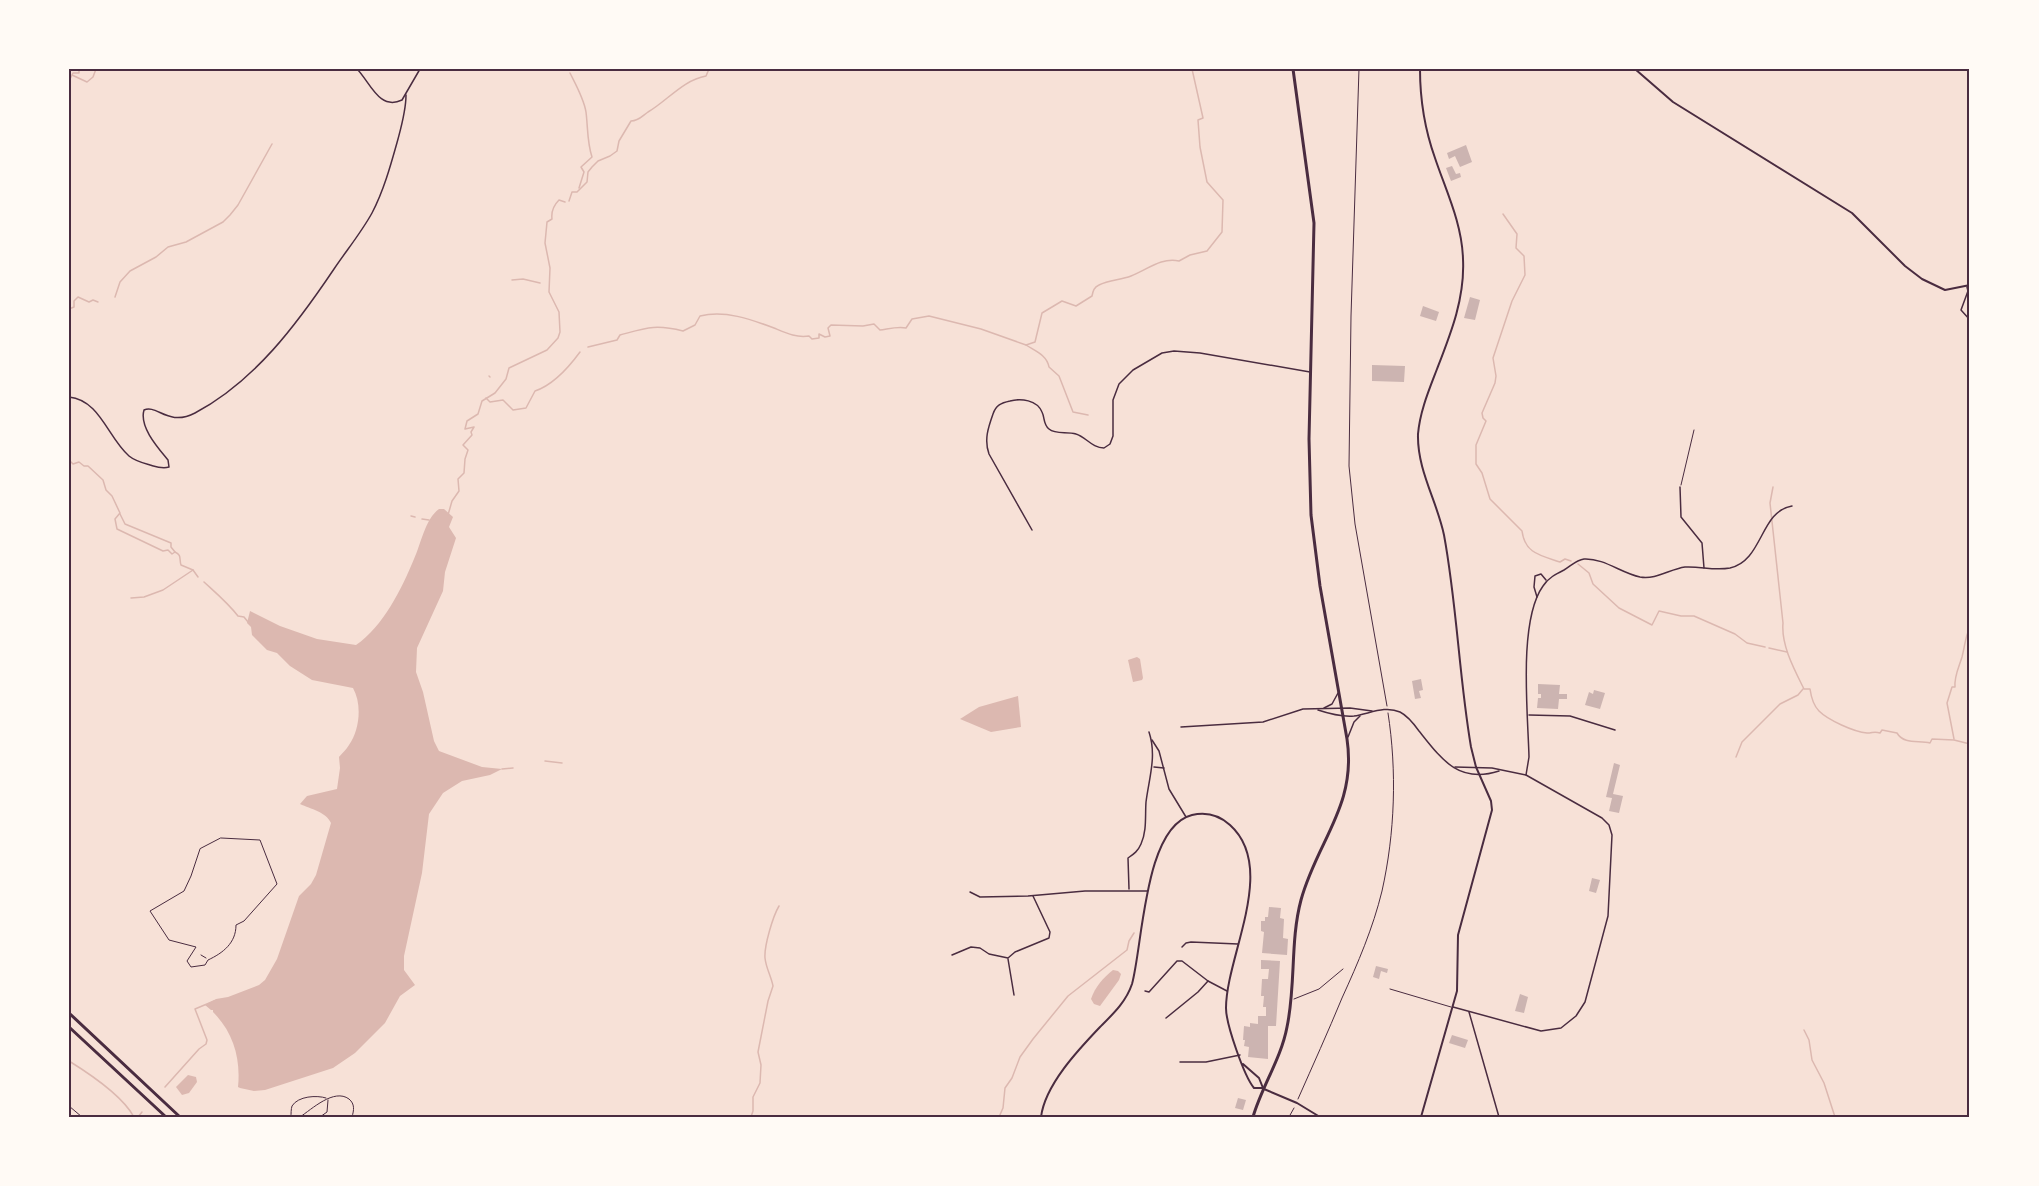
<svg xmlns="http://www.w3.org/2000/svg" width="2039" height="1186" viewBox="0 0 2039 1186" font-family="'Varela Round',sans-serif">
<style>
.water{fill:#dcb8b0}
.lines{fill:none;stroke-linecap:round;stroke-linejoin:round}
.stream{stroke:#dcb8b0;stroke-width:1.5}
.building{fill:#ccb4b1}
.path{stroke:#4a2c40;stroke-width:1}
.service{stroke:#4a2c40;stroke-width:1}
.minor{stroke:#4a2c40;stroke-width:1.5}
.tertiary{stroke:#4a2c40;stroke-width:2}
.secondary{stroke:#4a2c40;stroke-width:2}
.primary{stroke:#4a2c40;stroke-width:3}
.motorway{stroke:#4a2c40;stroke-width:3}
.neatline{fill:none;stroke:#4a2c40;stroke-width:2}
</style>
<rect width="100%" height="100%" fill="#f7e1d7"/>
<g class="water">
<path d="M439 509H444L453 517 449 527 456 538 445 572 443 591 417 648 416 672 423 692 434 741 439 751 482 767 502 769 490 775 462 781 443 793 429 814 422 873 404 956V970L415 985 400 996 385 1023 355 1053 333 1068 265 1090 254 1091 240 1088 238 1087C241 1058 233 1032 213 1012V1010H211L205 1005 216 999 228 997 259 985 265 980 277 959 299 896 311 884 316 875 331 823C326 812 311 809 300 804L307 796 337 789 340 768 339 757C342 753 346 750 349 745 360 729 362 704 353 688L312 680 290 666 277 653 267 650 252 635 251 627 247 623 250 611 280 626 317 639 356 645C383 627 402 588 414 559 421 544 425 519 439 509Z"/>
<polygon points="1137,657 1140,659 1143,678 1142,680 1133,682 1128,660"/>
<polygon points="1018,696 1021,727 991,732 960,719 979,707"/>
<path d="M1113 970 1118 971 1121 974 1119 980 1100 1006 1094 1004 1091 999C1095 987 1103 978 1113 970Z"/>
<polygon points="188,1075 196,1077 197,1082 189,1093 182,1095 176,1087"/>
</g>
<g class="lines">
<g class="stream">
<path d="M570 73C576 85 584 99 586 112 588 128 587 142 592 157L581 167 584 172 579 188"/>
<polyline points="72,75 87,82 93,77 96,69"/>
<polyline points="69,81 73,73 79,73 79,69"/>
<path d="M569 201 572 192H577L587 182 588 172 592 167 598 161 610 156 617 151 619 141 631 121C639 121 642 116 648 112 667 101 683 80 706 76L709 69"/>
<path d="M1503 214 1517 234 1516 248 1524 256 1525 275 1512 301 1493 358 1496 376 1495 383 1482 413 1483 418 1486 421 1476 445V464L1482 473 1490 499 1522 531C1525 553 1539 555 1560 562L1565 559 1571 561"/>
<polyline points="512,280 523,279 540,283"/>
<polyline points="115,297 120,282 130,271 156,257 168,247 186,242 223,222 230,215 238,205 272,144"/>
<polyline points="69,309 74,307 74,301 78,297 89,302 93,300 98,302"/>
<polyline points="69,312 69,329"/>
<path d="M1026 345C1035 351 1047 355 1049 367L1059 376 1073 412 1088 415"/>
<path d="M588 347 617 340 620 335C646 328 655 324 683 331L695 325 700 316C725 310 750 319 774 328 786 333 796 338 809 336L812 339 819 338V334L825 337 830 336 828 328 831 325 863 326 874 324 880 330C888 329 898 326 906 328L912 319 929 316 981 329 1026 345 1035 342 1042 313 1062 301 1076 306 1092 296C1093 291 1094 287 1099 285 1109 280 1121 280 1131 276 1147 270 1161 257 1179 261L1190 255 1207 251 1222 232 1223 200 1207 182 1200 147 1198 120 1203 118 1192 69"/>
<polyline points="69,358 69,362"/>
<polyline points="489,376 490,377"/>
<path d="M486 398 490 402 503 400 513 410 526 408 535 391C553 385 569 367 580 352"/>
<path d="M69 460 73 464 79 462 84 466H88L103 480 106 490 112 496 120 513 115 519 117 529 163 551 168 550 172 554 175 552C182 555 179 559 181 565L193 570 198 577"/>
<path d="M1773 487 1770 503 1783 623C1781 645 1794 669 1804 689H1810C1811 696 1814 706 1819 711 1828 720 1854 732 1867 733 1873 733 1874 731 1880 733L1882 730 1897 733C1904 745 1919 740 1930 743L1932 739 1954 740 1970 744"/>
<polyline points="120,514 125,524 171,543 171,547 175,552"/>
<path d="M448 515 452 501 459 491 458 479 464 473 465 459 468 450 463 445 472 435 471 432 474 427 465 429 467 421 478 414 482 401 495 393 506 379 509 368 547 350 558 338 560 332 559 312 549 292 550 268 545 243 547 222 552 219C551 211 554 205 559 200L565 202"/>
<polyline points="411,516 415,517"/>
<polyline points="422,519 429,520"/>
<polyline points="1578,564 1589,573 1593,584 1619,608 1652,625 1659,611 1681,616 1694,616 1735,634 1747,643 1765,647"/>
<path d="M204 582C216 593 228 603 238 616L244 617 248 622"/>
<polyline points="131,598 144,597 163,590 193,570"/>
<polyline points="1769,648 1787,652"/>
<path d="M1954 739 1947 703 1952 687H1955C1954 676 1959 667 1962 657 1965 646 1965 637 1970 627"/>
<polyline points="1736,757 1742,742 1780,704 1798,695 1803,689"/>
<polyline points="545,761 562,763"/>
<polyline points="502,769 513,768"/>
<polyline points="1804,1030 1809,1040 1812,1060 1824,1083 1835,1117"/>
<path d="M69 1061C90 1074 122 1095 134 1117"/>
<polyline points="165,1087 199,1049 206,1044 207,1040 195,1009 214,1001"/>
<polyline points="138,1117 142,1112"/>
<path d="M751 1117 753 1111V1097L760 1083 761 1065 758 1052 768 1001 773 986C771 976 766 968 765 958 764 946 773 916 779 906"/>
<polyline points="999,1117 1003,1108 1005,1088 1012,1078 1020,1057 1033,1039 1068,996 1127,950 1129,941 1134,933"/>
</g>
</g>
<g class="building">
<polygon points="1466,145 1472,162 1460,167 1455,156 1449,159 1447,153"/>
<polygon points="1452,166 1456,174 1460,173 1461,177 1451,181 1446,168"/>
<polygon points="1470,297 1480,300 1475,320 1464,318"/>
<polygon points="1423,306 1439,312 1436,321 1420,316"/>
<polygon points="1372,365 1405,366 1404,382 1372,381"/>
<polygon points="1421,679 1423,690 1419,691 1421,698 1415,699 1412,681"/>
<polygon points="1538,684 1560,685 1559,694 1567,694 1567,699 1559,699 1558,709 1537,708 1538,698 1541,698 1541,694 1538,694"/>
<polygon points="1594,690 1605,693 1600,709 1585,705 1589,692 1593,694"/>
<polygon points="1614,763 1620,765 1613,794 1623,796 1619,813 1609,811 1612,798 1606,797"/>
<polygon points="1592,878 1600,880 1596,893 1589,891"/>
<polygon points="1269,907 1281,908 1280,918 1284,919 1283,938 1288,939 1287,955 1262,953 1264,932 1261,931 1261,921 1265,921 1265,917 1268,917"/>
<polygon points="1261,960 1280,961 1276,1026 1268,1026 1268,1059 1248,1057 1249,1047 1244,1046 1245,1040 1243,1040 1244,1026 1250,1027 1250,1023 1258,1024 1258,1016 1266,1016 1266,1007 1263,1007 1264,996 1261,996 1262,979 1268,979 1269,969 1261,969"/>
<polygon points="1376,966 1388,969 1387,973 1381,971 1379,979 1373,977"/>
<polygon points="1520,994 1528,997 1524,1013 1515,1011"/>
<polygon points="1452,1035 1468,1040 1465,1048 1449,1043"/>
<polygon points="1238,1098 1246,1100 1243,1110 1235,1108"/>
</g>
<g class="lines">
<g class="path">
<polyline points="1359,69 1351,316 1349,466 1355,524 1387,706"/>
<path d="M221 838 260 840 277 884 244 921 236 925C236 943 223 953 208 960L205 965 191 967 187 961 196 947 169 940 150 911 184 891 191 876 200 849Z"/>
<polyline points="201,955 206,958"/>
<path d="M1298 1099C1313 1065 1328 1032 1342 998 1358 963 1373 928 1382 891 1395 833 1397 771 1388 713"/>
<polyline points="69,1106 82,1117"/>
<polyline points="1289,1117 1294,1108"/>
</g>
<g class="service">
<polyline points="1681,485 1694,430"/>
<polyline points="1390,989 1451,1007"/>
<polyline points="1294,999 1319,989 1343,969"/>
<path d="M291 1117C291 1114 291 1109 292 1106 298 1096 317 1095 326 1098"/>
<path d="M300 1117C312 1109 334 1088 349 1099 355 1104 354 1110 352 1117"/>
<polyline points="320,1117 327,1112 328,1100"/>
</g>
<g class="minor">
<path d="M357 69C370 82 379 111 402 100L420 69"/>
<polyline points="1967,287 1968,291 1961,310 1970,320"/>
<path d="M69 397C100 400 108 438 129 456 135 461 143 463 150 465 157 467 162 469 169 467L168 460C158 448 139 427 144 410 157 404 168 427 195 413 255 381 297 324 334 269 346 251 361 233 372 213 384 190 391 164 398 139 402 124 406 110 406 95"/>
<polyline points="1680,487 1681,517 1702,543 1704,568"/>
<path d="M1032 530 989 454C984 440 988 428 993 414 996 405 1001 403 1010 401 1021 398 1037 400 1042 412 1045 418 1043 424 1049 429 1056 435 1067 431 1076 434 1086 437 1092 448 1104 448L1110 444 1113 436V400L1119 384 1133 370 1162 353 1174 351 1200 353 1310 372"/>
<polyline points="1537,597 1534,587 1535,576 1541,574 1546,580"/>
<polyline points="1324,708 1332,704 1338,693"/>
<path d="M1318 710C1330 714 1342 717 1354 716 1369 714 1385 705 1400 712 1408 716 1414 724 1419 731 1442 760 1459 784 1499 771"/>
<polyline points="1529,715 1570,716 1615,730"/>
<polyline points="1181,727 1263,722 1303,709 1350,708 1372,711"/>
<polyline points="1348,737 1354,722 1360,716"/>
<polyline points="1152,740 1159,751 1169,789 1186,817"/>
<polyline points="1154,767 1164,768"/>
<path d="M1526 775 1529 757C1528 714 1518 621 1543 586 1548 578 1556 574 1564 570 1571 566 1576 560 1584 559 1604 558 1621 573 1640 577 1656 580 1670 569 1685 567 1701 566 1713 571 1730 568 1763 561 1760 511 1792 506"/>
<path d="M1129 889 1128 858C1134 854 1138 851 1141 844 1147 831 1145 816 1146 802 1149 778 1157 756 1149 732"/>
<polyline points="970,892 980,897 1028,896 1085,891 1147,891"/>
<polyline points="1182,947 1186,943 1191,942 1238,944"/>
<polyline points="952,955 971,947 980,948 989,954 1008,958 1015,952 1049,938 1050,932 1033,896"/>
<polyline points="1008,959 1014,995"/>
<polyline points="1145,991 1149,992 1177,961 1182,961 1208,981 1227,991"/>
<polyline points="1453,1007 1541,1031 1561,1028 1576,1016 1585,1002 1608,916 1612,835 1609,825 1602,818 1526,775 1492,768 1455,767"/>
<polyline points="1469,1012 1499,1117"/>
<polyline points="1166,1018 1198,992 1208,981"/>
<polyline points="1180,1062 1206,1062 1240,1055"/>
</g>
<g class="tertiary">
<path d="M1420 69C1420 99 1425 130 1435 158 1446 191 1462 223 1463 259 1465 298 1451 333 1437 369 1429 390 1420 411 1418 434 1417 470 1437 501 1444 535 1457 605 1459 677 1471 747L1476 767 1491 801 1492 810 1458 935 1457 991 1421 1117"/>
<polyline points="1635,69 1673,102 1852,213 1905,266 1922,279 1945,290 1970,285"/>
<polyline points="1264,1089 1297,1103 1320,1117"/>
</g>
<path class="secondary" d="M1041 1117C1045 1085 1078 1050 1100 1027 1113 1014 1126 1002 1132 984 1143 944 1144 827 1192 815 1205 812 1219 815 1230 825 1278 868 1226 956 1226 1008 1226 1024 1244 1076 1254 1088H1263L1259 1078 1243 1064"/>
<path class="primary" d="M1253 1117C1262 1086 1281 1059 1287 1027 1296 985 1290 941 1301 900 1317 841 1357 806 1347 739L1320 586 1311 515 1309 439 1314 223 1293 69"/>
<g class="motorway">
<polyline points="69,1013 180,1117"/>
<polyline points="69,1027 166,1117"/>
</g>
</g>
<rect width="2039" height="1186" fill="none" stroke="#fffaf5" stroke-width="141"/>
<rect x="70" y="70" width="1898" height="1046" class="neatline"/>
</svg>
